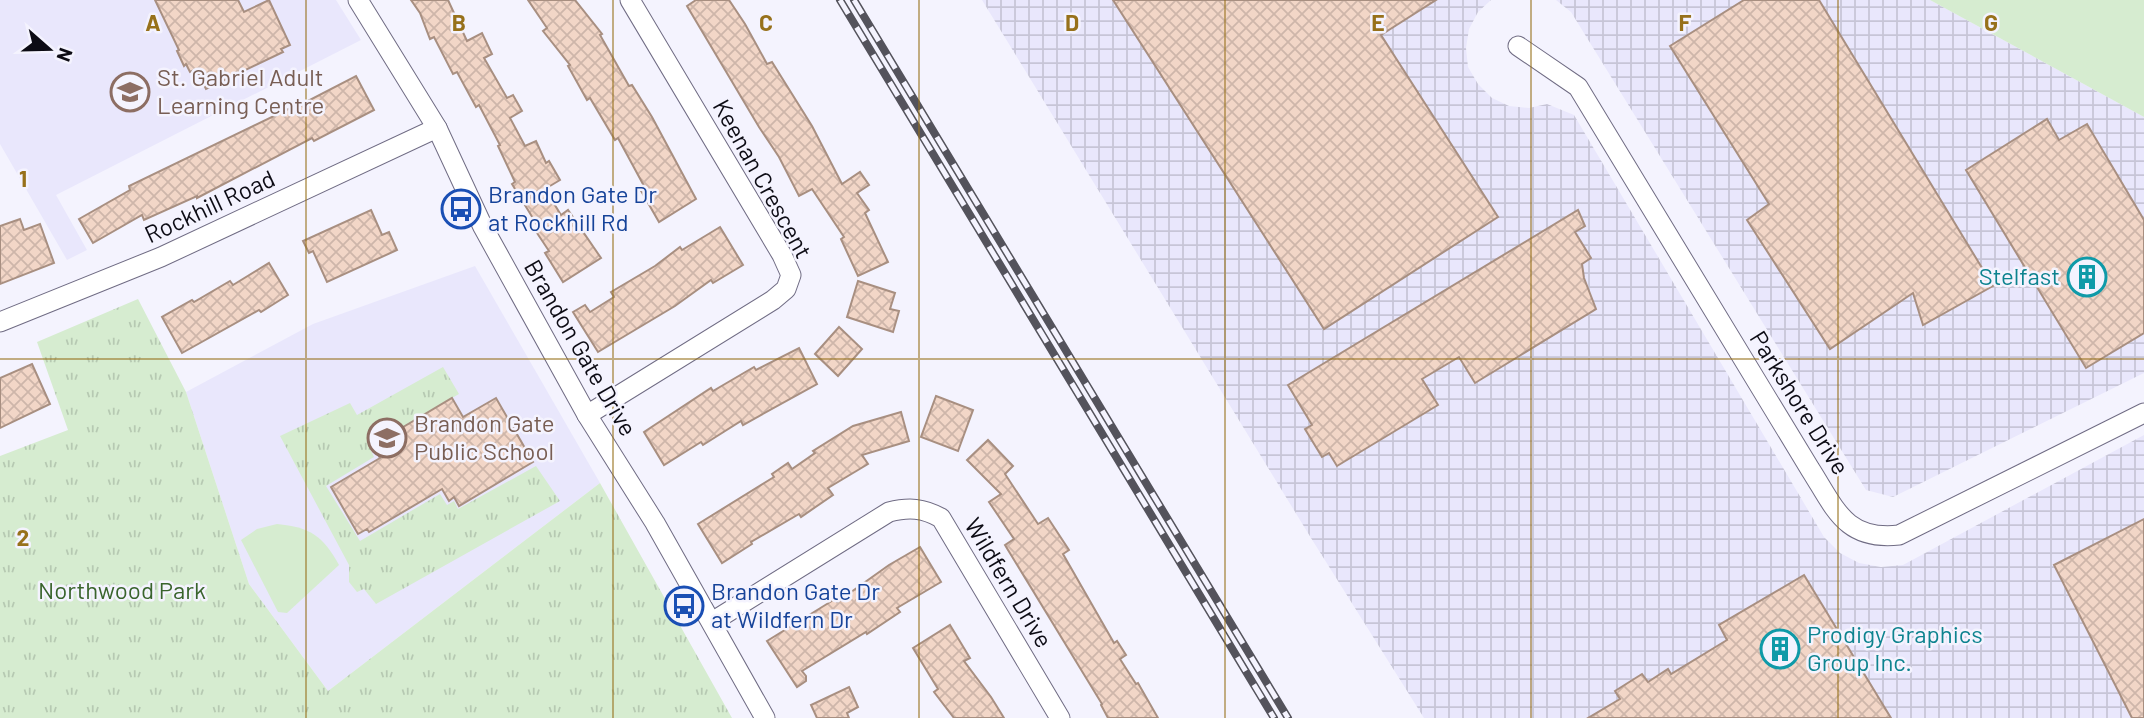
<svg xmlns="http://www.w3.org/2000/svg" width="2144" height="718" viewBox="0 0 2144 718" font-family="Barlow,sans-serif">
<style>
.industrial{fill:url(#industrial-grid)}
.built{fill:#e9e7fc}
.green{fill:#d6ecd0}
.park{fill:url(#park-tufts)}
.building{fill:url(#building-cross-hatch);stroke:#a88f81;stroke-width:2}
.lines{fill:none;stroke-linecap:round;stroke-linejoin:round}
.minor-casing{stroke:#706c84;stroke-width:21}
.minor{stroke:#fff;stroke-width:19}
.rail-casing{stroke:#54535c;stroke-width:8}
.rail{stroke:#f4f3fe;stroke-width:5;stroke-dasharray:16;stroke-linecap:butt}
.grid{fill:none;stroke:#97711b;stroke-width:2;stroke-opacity:0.55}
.labels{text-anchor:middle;stroke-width:5;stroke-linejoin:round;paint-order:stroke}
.education-label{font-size:24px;fill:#785e54;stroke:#f4f3fe;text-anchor:start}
.street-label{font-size:24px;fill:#0c0b14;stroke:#f4f3fe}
.transit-label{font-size:24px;fill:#164399;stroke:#f4f3fe;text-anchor:start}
.culture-label{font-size:24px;fill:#0d838f;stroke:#f4f3fe;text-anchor:end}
.park-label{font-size:24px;fill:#39642c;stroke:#f4f3fe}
.grid-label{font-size:23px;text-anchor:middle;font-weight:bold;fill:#97711b;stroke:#f4f3fe;stroke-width:5;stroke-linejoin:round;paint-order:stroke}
</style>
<defs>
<pattern id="industrial-grid" width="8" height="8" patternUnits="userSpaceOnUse" patternTransform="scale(1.75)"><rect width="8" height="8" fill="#e9e7fc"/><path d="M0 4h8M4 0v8" fill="none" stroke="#c7c5d7"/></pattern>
<pattern id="park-tufts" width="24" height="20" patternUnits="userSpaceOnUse" patternTransform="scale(1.75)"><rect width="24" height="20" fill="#d6ecd0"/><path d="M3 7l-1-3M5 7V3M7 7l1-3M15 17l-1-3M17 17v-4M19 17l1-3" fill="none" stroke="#b6c9b2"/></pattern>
<pattern id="building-cross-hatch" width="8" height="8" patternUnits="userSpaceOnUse" patternTransform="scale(1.75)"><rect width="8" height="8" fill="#f2d6c7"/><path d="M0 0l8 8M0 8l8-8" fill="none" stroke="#ceb6aa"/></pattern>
</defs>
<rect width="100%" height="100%" fill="#f4f3fe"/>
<g class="industrial">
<polygon points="982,0 1491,0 1478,12 1469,29 1466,48 1468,67 1478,84 1492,98 1509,106 1529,108 1547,104 1574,115 1824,537 1840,553 1859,563 1881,567 1903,565 2144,435 2144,718 1424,718 1311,538"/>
<polygon points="1556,0 1930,0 2144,117 2144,373 1893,497 1866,490 1571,12"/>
</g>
<g class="built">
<polygon points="0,0 336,0 361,40 56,195 87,250 67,260 0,144"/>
<polygon points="475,266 600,483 328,691 249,584 186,392 313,324"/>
</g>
<g class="green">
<polygon points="1930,0 2144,0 2144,117"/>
<path d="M277 524C310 527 323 536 339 565L287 613 278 612 241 540 257 529Z"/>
</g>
<g class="park">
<polygon points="138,299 186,392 249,584 328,691 600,483 732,718 0,718 0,456 68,430 37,342"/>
<polygon points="443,367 459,394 369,446 374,457 326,486 360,541 440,494 447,505 454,501 458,509 536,466 560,501 376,604 364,589 357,592 349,582 349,565 280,436 350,403 357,415"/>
</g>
<g class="building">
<polygon points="155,0 238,0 244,12 269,0 290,45 281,49 283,52 206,89 196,69 190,72 186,64 184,66 177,51 179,50"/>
<polygon points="411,0 448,0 467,41 482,33 492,54 484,58 507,98 513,95 522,111 510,118 525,146 536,141 546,163 549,161 560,180 545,189 561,215 568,210 601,258 563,282 545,253 549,251 535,230 539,228 512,184 515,182 498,146 500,145 479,105 476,107 457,72 453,74 434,37 430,39 420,13"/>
<polygon points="528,0 575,0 602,34 600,35 629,86 632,85 652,117 696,199 659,222 640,189 644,186 618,138 615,140 590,98 587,100 568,66 570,65 543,31 547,28"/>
<polygon points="696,0 729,0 745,24 767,64 772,62 812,126 842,184 860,172 869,185 857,193 869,210 865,213 888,262 858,276 841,239 844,237 812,189 799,196 779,157 759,127 687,6"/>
<polygon points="1113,0 1436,0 1381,35 1498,217 1324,329"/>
<polygon points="1744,0 1819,0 1993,286 1923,325 1913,293 1830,349 1747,220 1769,204 1670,46"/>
<polygon points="356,76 374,110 314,141 312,138 197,198 197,196 144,220 142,215 93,243 79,219 130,190 129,186 305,101 306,102"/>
<polygon points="2047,119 2059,140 2087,124 2144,220 2144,333 2086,368 1966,170"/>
<polygon points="371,210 382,235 389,232 397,250 327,282 313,251 309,253 303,241"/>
<polygon points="1578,210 1585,226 1575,232 1591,258 1582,264 1584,278 1596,309 1475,383 1459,357 1422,379 1438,405 1337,466 1329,453 1322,457 1305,429 1312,425 1288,385"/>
<polygon points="20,219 24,230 40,224 54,263 0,284 0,226"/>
<polygon points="720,227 743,265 713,283 711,280 675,306 598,352 573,312 585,305 590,312 614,297 611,292 655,266 680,247 682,250"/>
<polygon points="269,263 288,295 261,312 259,310 182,353 162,317 192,300 194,302 230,281 233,285"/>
<polygon points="858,281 895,293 890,309 899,311 893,332 847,317"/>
<polygon points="839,327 862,349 838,376 815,354"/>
<polygon points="799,348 817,384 743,425 741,421 703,445 701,442 664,465 644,432 711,388 713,391 754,367 756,370"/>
<polygon points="32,364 50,404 0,428 0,378"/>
<polygon points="936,396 973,410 958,451 921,437"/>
<polygon points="452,398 463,417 496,398 533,462 459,506 454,497 449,501 442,489 369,532 367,529 358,534 331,487 380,458 373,445"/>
<polygon points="901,412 909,441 862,455 868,464 828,488 833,495 801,517 799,514 751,542 752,544 722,563 698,524 774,477 772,474 788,463 792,469 815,453 813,451 853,426"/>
<polygon points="988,440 1013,466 1005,474 1038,524 1048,518 1069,550 1063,554 1114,643 1117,641 1126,655 1120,659 1136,684 1138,683 1158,718 1108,718 1101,705 1102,704 1005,545 1014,539 989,502 1001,494 967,460"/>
<polygon points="2144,519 2144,718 2132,718 2054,565"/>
<polygon points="920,547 941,582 897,608 900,612 867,634 866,632 802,671 806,676 806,681 797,687 767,641 835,599 837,602 889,565"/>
<polygon points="1804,575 1891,718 1588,718 1620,699 1615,691 1642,674 1648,682 1668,669 1671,674 1727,640 1719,625"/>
<polygon points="950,625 970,658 964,661 991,697 1004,718 954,718 934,692 938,689 913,648"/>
<polygon points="849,687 858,707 847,713 849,718 817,718 811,705"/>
</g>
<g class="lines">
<defs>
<g id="minor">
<polyline points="358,0 437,128 483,227 587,415 655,523 765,718"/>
<path d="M1518 46 1578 87 1810 469C1835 508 1845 541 1899 535L2144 413"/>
<polyline points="0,322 161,257 437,128"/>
<polyline points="587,415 773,300 786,289 791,275 782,255 630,0"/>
<path d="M712 622 889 512C909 507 923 508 941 518L1060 718"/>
</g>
</defs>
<use href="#minor" class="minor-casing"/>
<use href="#minor" class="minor"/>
<defs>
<g id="rail">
<polyline points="840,0 1274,718"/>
<polyline points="854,0 1288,718"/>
</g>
</defs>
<use href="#rail" class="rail-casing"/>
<use href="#rail" class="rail"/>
</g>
<path class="grid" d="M306 0V718M613 0V718M919 0V718M1225 0V718M1531 0V718M1838 0V718M0 359H2144"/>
<defs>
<symbol id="school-ring" viewBox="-11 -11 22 22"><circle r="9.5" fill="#f4f3fe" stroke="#8d6e63" stroke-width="1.5"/><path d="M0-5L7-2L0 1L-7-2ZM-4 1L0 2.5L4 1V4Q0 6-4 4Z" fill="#8d6e63"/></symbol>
<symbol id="bus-ring" viewBox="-11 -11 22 22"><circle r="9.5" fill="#f4f3fe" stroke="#1a4fb4" stroke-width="1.5"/><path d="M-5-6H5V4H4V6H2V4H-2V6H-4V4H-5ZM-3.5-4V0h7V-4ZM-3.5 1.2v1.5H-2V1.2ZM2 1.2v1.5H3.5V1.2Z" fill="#1a4fb4"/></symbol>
<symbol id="building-ring" viewBox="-11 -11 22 22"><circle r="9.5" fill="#f4f3fe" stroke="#0f9aa8" stroke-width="1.5"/><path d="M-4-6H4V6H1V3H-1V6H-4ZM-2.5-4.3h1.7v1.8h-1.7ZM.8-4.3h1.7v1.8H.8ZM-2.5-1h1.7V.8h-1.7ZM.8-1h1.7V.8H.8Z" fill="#0f9aa8"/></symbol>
</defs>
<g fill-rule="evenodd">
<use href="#school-ring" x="108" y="70" width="44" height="44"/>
<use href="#bus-ring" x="439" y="187" width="44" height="44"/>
<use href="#building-ring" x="2065" y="255" width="44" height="44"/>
<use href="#school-ring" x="365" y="416" width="44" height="44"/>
<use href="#bus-ring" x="662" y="584" width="44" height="44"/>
<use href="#building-ring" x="1758" y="627" width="44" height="44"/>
</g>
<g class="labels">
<g class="education-label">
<text x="157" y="86">St. Gabriel Adult<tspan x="157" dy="28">Learning Centre</tspan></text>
<text x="414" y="432">Brandon Gate<tspan x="414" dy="28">Public School</tspan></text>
</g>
<g class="street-label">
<text transform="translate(762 179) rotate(61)" y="8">Keenan Crescent</text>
<text transform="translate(210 207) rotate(-25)" y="8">Rockhill Road</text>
<text transform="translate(580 348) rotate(60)" y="8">Brandon Gate Drive</text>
<text transform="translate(1799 403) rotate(58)" y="8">Parkshore Drive</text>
<text transform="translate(1008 583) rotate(59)" y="8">Wildfern Drive</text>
</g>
<g class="transit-label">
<text x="488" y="203">Brandon Gate Dr<tspan x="488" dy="28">at Rockhill Rd</tspan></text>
<text x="711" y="600">Brandon Gate Dr<tspan x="711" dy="28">at Wildfern Dr</tspan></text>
</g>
<g class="culture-label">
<text x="2060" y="285">Stelfast</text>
<text x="1807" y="643" text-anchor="start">Prodigy Graphics<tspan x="1807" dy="28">Group Inc.</tspan></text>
</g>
<g class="park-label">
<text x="122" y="599">Northwood Park</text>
</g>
</g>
<g class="grid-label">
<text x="153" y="31">A</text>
<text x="459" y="31">B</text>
<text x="766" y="31">C</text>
<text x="1072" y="31">D</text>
<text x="1378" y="31">E</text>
<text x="1685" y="31">F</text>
<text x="1991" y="31">G</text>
<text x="23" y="187">1</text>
<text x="23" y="546">2</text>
</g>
<g transform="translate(49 49) rotate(110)" stroke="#f4f3fe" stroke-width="5" paint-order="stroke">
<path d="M0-5L12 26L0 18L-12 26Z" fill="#0c0b14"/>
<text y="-10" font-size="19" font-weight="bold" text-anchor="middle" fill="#0c0b14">N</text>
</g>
</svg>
